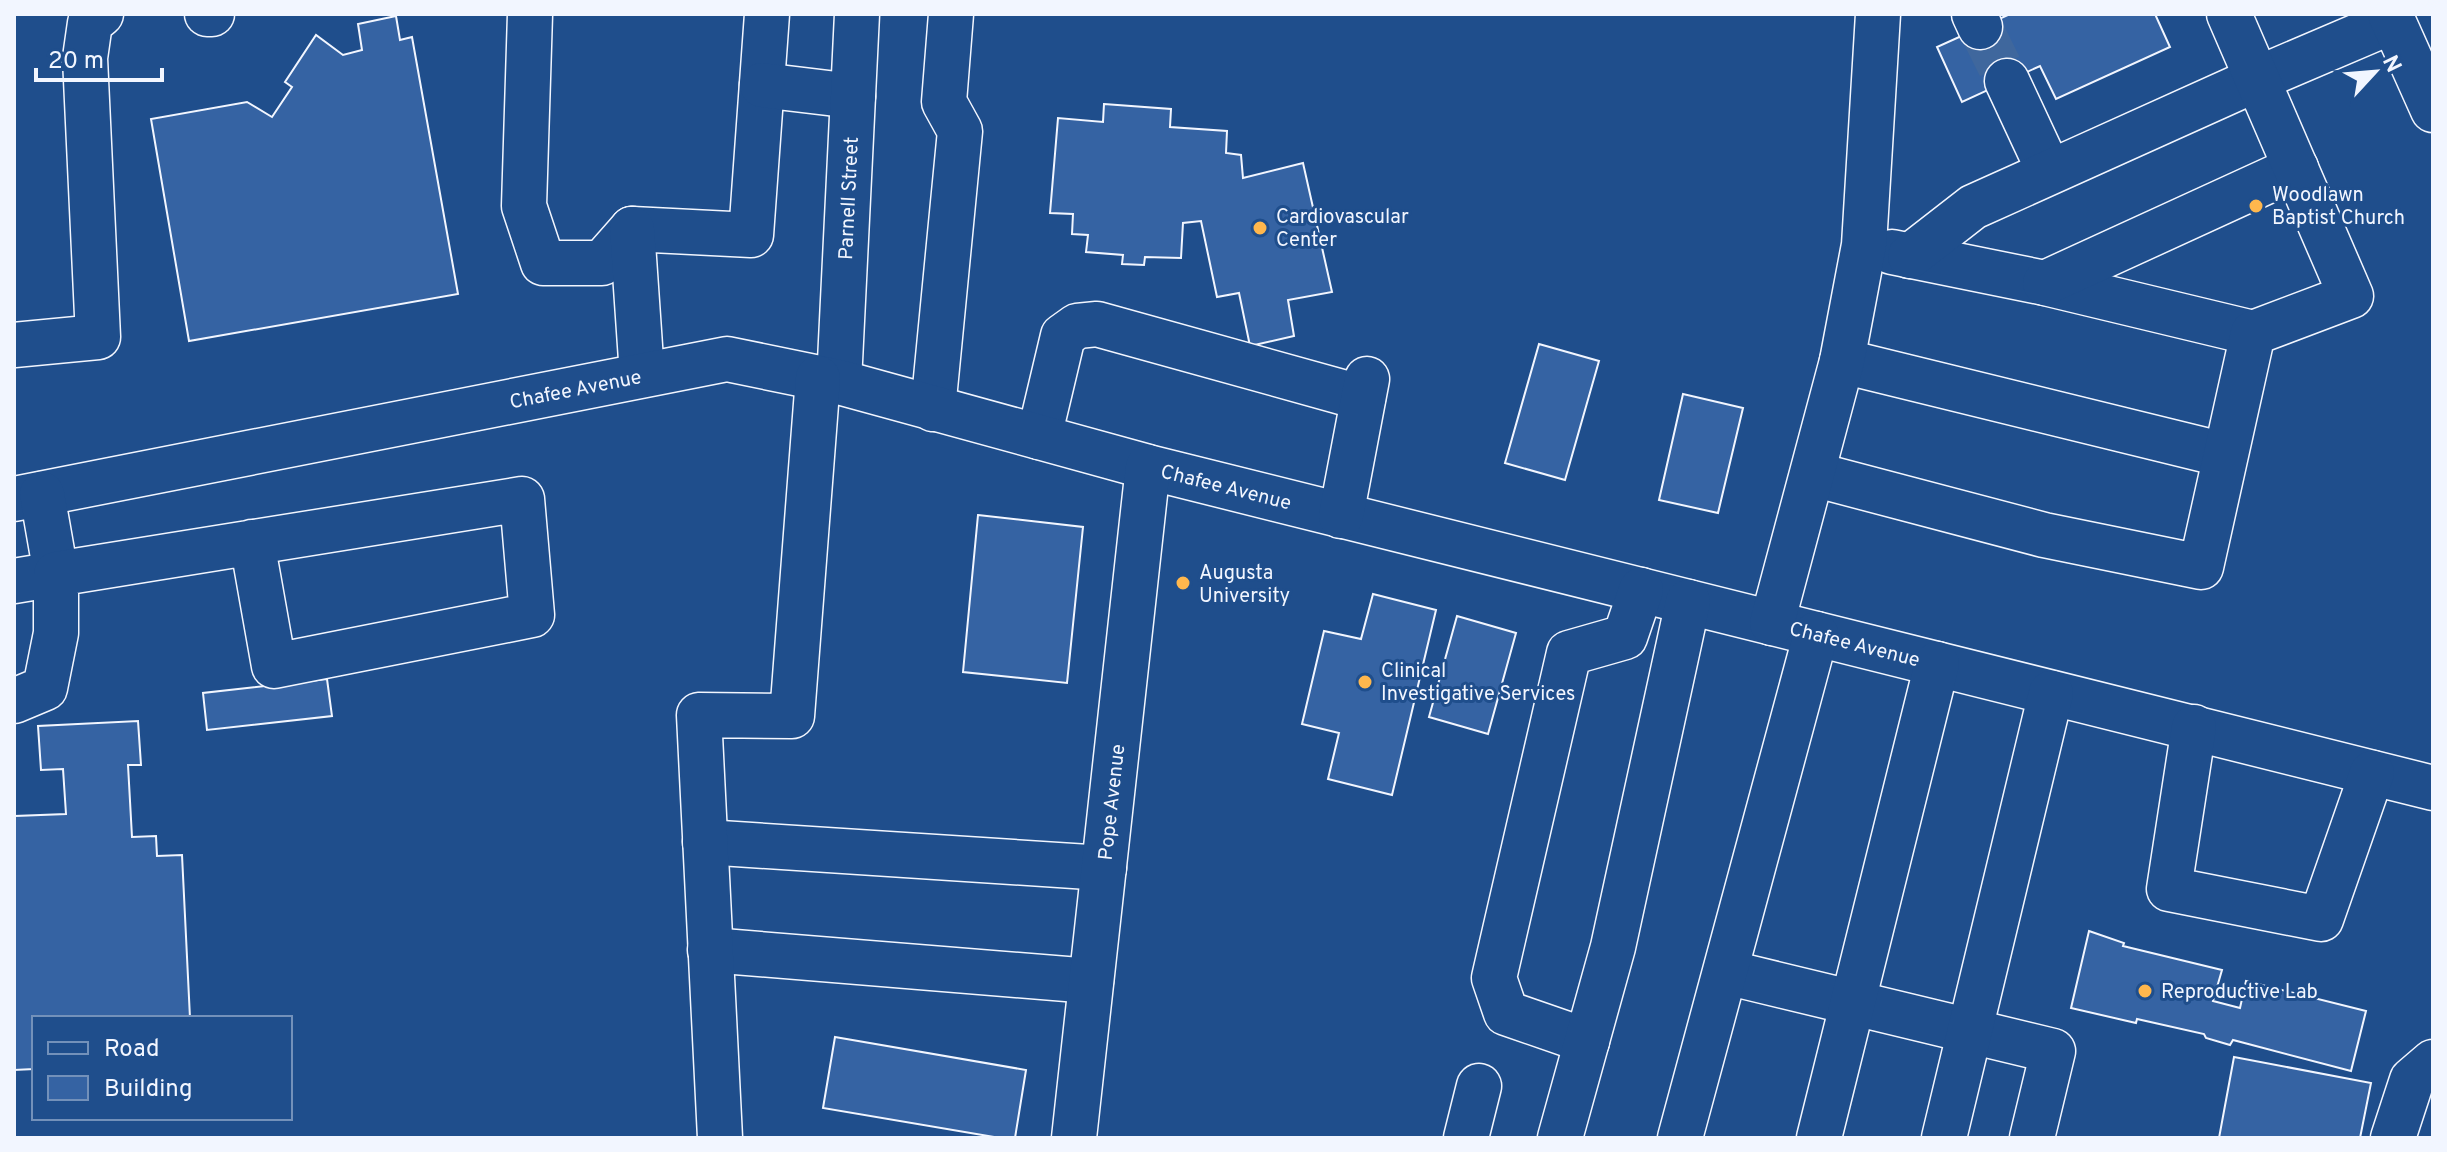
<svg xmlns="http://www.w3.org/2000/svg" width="2447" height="1152" viewBox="0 0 2447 1152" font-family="Overpass,sans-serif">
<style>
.building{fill:#3563a3;stroke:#f2f6ff;stroke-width:2}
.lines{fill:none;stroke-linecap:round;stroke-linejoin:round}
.minor-tunnel{stroke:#3f679d;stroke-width:44;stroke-dasharray:44 22;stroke-linecap:butt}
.minor-casing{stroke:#f2f6ff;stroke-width:47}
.major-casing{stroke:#f2f6ff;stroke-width:47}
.minor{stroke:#1f4e8c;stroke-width:44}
.major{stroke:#1f4e8c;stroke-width:44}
.poi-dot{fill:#ffb74d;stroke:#1f4e8c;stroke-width:3}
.labels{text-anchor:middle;stroke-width:6;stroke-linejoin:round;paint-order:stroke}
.poi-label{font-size:20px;fill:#f2f6ff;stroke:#1f4e8c;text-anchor:start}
.street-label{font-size:20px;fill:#f2f6ff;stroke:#1f4e8c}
</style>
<rect width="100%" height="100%" fill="#1f4e8c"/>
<g class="building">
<polygon points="2010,14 2155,14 2170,47 2056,99 2040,66 1962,102 1937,47"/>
<polygon points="396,16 400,40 412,37 458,294 189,341 151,119 247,102 272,117 292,87 285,82 316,35 343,55 362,50 358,24"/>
<polygon points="1104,104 1171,109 1170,127 1227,131 1226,153 1241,155 1243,178 1303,163 1332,292 1288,300 1294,336 1250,346 1239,293 1217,297 1201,221 1183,223 1181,258 1145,257 1144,265 1122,264 1123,255 1086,252 1088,235 1072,234 1073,214 1050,213 1058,118 1103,122"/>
<polygon points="1539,344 1599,361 1565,480 1505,463"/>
<polygon points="1683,394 1743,408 1718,513 1659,500"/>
<polygon points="978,515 1083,527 1067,683 963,672"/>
<polygon points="1373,594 1436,610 1392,795 1328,779 1339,733 1302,724 1324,631 1361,639"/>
<polygon points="1457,616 1516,633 1488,734 1429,717"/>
<polygon points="327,679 332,716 207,730 203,693"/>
<polygon points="138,721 141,765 128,765 132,837 156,836 157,856 182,855 190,1018 34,1018 34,1069 14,1070 15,816 66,814 63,769 41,770 38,726"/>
<polygon points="2089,931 2124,943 2123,946 2222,970 2213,1001 2240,1008 2246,981 2366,1011 2351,1071 2233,1040 2230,1045 2206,1038 2204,1034 2137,1019 2136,1023 2071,1008"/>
<polygon points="835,1037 1026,1070 1015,1138 1000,1138 823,1108"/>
<polygon points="2234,1057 2371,1083 2360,1138 2219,1138"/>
</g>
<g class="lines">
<polyline class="minor-tunnel" points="1980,27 2007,81"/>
<defs>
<g id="minor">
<polyline points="207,14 212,14"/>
<polyline points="530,14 524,206 543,263 602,263 632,229 751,235 767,14"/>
<polyline points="1974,14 1980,27"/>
<polyline points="2007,81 2049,171"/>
<polyline points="762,85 853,96"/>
<polyline points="632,229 642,375"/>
<polyline points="1892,252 2045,283 2253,333"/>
<polyline points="1910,256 1973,207 2257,79 2393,21"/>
<polyline points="2045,283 2296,168"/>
<polyline points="14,345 98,337 85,58 90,23 101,14"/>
<polyline points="1842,361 2225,455"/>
<path id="s1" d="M839 382 857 14"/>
<polyline points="933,409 960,131 944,102 951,14"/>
<polyline points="1039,437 1063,336 1077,326 1097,324 1363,398"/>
<polyline points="1813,474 2044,535 2201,567 2253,333 2351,296 2229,14"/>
<path id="s2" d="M14 499 727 359 839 382 1148 467 2433 788"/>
<polyline points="1341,516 1367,379"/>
<polyline points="14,581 56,574 42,494"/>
<polyline points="1772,623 1842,361 1864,245 1878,14"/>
<polyline points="14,701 45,688 56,633 56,574 522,499 532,615 274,666 252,542"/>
<polyline points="2194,727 2169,889 2321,919 2372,773"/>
<polyline points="705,842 1104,868"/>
<polyline points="710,950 1091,981"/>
<polyline points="1726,972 2053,1051 2032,1138"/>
<polyline points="1587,1041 1506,1013 1494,978 1569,653 1625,637 1641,590"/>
<polyline points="720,1138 699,715 792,716 818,378"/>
<path id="s3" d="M1074 1138 1148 467"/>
<polyline points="1466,1138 1479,1086"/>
<polyline points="1560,1138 1613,947 1688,602"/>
<polyline points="1680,1138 1816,634"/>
<polyline points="1819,1138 1937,664"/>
<polyline points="1944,1138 2051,693"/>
<polyline points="2393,1138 2412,1080 2433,1062"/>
</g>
<polyline id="major" points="2390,14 2433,110"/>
</defs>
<use href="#minor" class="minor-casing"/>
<use href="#major" class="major-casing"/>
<use href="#minor" class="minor"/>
<use href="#major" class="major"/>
</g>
<g class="poi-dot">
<circle cx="2256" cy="206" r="8"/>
<circle cx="1260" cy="228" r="8"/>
<circle cx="1183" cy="583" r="8"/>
<circle cx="1365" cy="682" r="8"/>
<circle cx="2145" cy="991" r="8"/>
</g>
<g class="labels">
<g class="poi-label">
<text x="2272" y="201">Woodlawn<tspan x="2272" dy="23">Baptist Church</tspan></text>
<text x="1276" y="223">Cardiovascular<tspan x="1276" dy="23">Center</tspan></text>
<text x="1199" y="579">Augusta<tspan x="1199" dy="23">University</tspan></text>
<text x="1381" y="677">Clinical<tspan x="1381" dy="23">Investigative Services</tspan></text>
<text x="2161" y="998">Reproductive Lab</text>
</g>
<g class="street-label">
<text dy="7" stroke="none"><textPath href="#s1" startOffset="184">Parnell Street</textPath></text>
<text dy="7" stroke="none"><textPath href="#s2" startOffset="572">Chafee Avenue</textPath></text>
<text dy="7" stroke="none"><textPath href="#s2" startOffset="1242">Chafee Avenue</textPath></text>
<text dy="7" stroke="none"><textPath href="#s2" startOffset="1890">Chafee Avenue</textPath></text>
<text dy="7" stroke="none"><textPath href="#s3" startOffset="338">Pope Avenue</textPath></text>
</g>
</g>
<rect width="2447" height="1152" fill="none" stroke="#f2f6ff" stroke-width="32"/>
<rect x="32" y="1016" width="260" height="104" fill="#1f4e8c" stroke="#7391ba" stroke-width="2"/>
<rect x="48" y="1042" width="40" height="12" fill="#1f4e8c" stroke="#7391ba" stroke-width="2"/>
<text x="104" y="1056" font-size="24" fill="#f2f6ff">Road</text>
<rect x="48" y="1076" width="40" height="24" fill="#3563a3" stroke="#7391ba" stroke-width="2"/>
<text x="104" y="1096" font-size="24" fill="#f2f6ff">Building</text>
<g transform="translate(2375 72) rotate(64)" stroke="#1f4e8c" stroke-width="6" paint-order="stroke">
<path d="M0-6L14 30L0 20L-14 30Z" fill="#f2f6ff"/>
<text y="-12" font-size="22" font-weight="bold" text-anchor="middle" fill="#f2f6ff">N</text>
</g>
<path d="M36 68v12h126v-12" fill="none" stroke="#f2f6ff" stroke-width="4"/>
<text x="48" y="68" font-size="24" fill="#f2f6ff" stroke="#1f4e8c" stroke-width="6" paint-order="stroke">20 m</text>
</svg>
